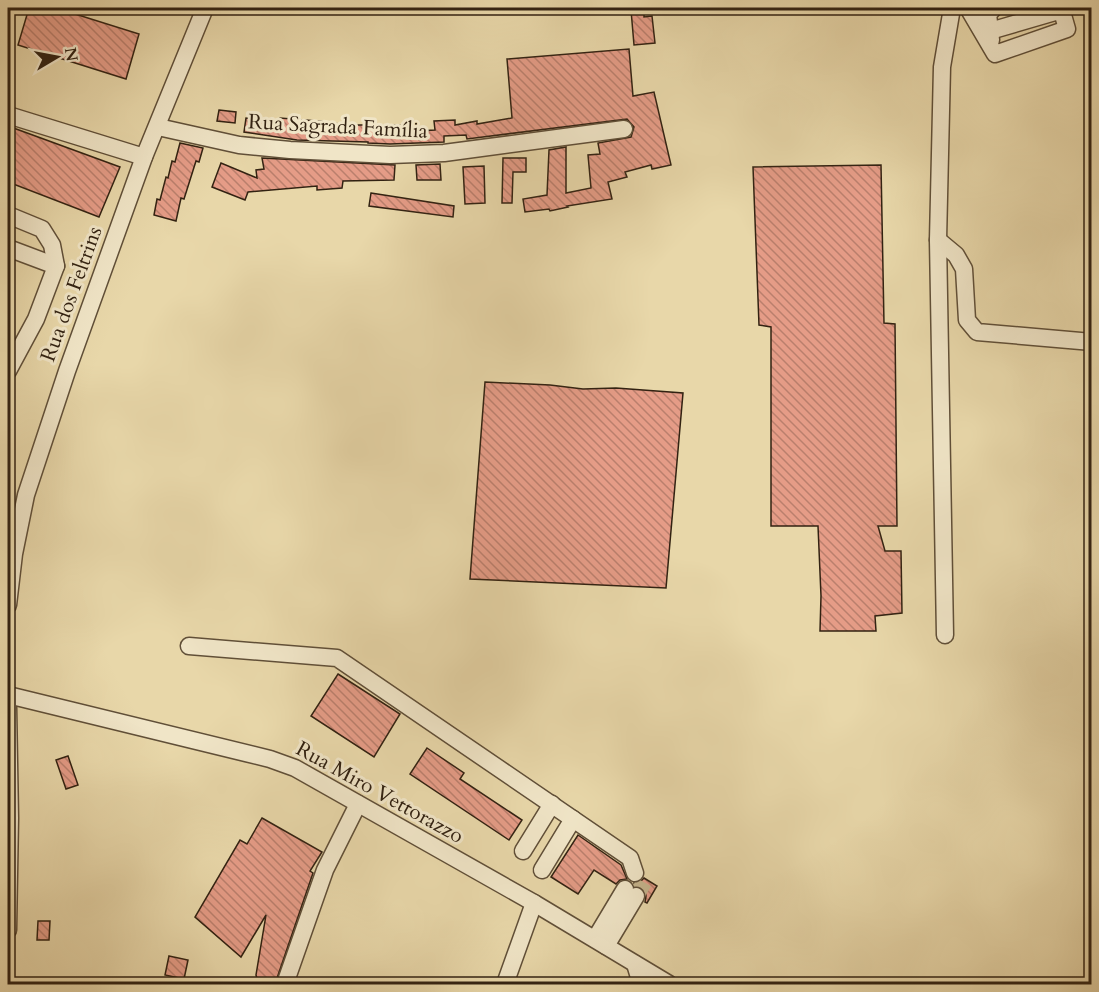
<svg xmlns="http://www.w3.org/2000/svg" width="1099" height="992" viewBox="0 0 1099 992" font-family="Cardo,serif">
<style>
.building{fill:url(#building-back-hatch);stroke:#322212;stroke-width:1.5}
.lines{fill:none;stroke-linecap:round;stroke-linejoin:round}
.minor-tunnel{stroke:#c4b38b;stroke-width:16;stroke-dasharray:16 8;stroke-linecap:butt}
.minor-casing{stroke:#604f38;stroke-width:19}
.minor{stroke:#f0e5c7;stroke-width:16}
.labels{text-anchor:middle;stroke-width:6;stroke-linejoin:round;paint-order:stroke}
.street-label{font-size:21px;fill:#322212;stroke:#f0e5c7}
</style>
<defs>
<pattern id="building-back-hatch" width="6" height="6" patternUnits="userSpaceOnUse" patternTransform="scale(1.5)"><rect width="6" height="6" fill="#e59c87"/><path d="M-1 5l2 2M0 0l6 6M5-1l2 2" fill="none" stroke="#ba7f6d"/></pattern>
</defs>
<rect width="100%" height="100%" fill="#e8d7a9"/>
<filter id="stains"><feTurbulence type="fractalNoise" baseFrequency=".00333" numOctaves="4"/><feColorMatrix values="0 0 0 0 .2 0 0 0 0 .09 0 0 0 0 .02 0 0 0 .5 -.17"/></filter>
<radialGradient id="worn" r=".72"><stop offset=".6" stop-color="#630" stop-opacity="0"/><stop offset="1" stop-color="#630" stop-opacity=".3"/></radialGradient>
<g class="building">
<polygon points="29,8 56,8 139,34 126,79 18,45"/>
<polygon points="644,9 644,17 652,16 655,43 634,45 631,10"/>
<polygon points="629,49 633,96 654,92 671,165 652,169 651,165 625,172 627,177 608,182 612,199 567,206 568,207 550,211 549,209 525,212 523,199 547,195 549,150 566,147 566,193 591,188 588,155 600,154 598,143 631,137 634,127 627,119 467,139 466,135 444,136 444,142 390,144 368,143 368,142 297,140 244,132 246,118 279,123 280,118 330,122 343,125 400,125 400,132 435,130 434,121 455,120 455,125 477,121 477,124 512,118 507,59"/>
<polygon points="219,110 236,112 235,123 217,121"/>
<polygon points="8,126 120,167 99,217 8,182"/>
<polygon points="180,143 203,148 199,162 196,161 184,199 181,198 176,221 154,215 157,199 160,200 166,177 168,178 172,161 175,162"/>
<polygon points="262,158 395,165 394,180 343,181 342,188 317,190 317,186 248,192 245,200 212,187 221,163 257,178 256,170 264,169"/>
<polygon points="503,158 526,158 526,172 513,172 512,203 502,203"/>
<polygon points="440,164 441,180 417,180 416,165"/>
<polygon points="881,165 884,323 895,324 897,526 878,526 885,551 901,551 902,613 875,616 876,631 820,631 821,596 818,526 771,526 771,327 759,325 753,167"/>
<polygon points="484,166 485,203 465,204 463,167"/>
<polygon points="371,193 454,206 453,217 369,206"/>
<polygon points="485,382 550,385 583,389 616,388 683,393 666,588 470,579"/>
<polygon points="338,674 400,714 374,757 311,716"/>
<polygon points="427,748 464,773 460,779 522,820 509,840 410,774"/>
<polygon points="68,756 78,785 66,789 56,760"/>
<polygon points="262,818 322,852 310,871 313,873 275,984 258,984 256,975 266,915 241,957 195,917 240,840 247,844"/>
<polygon points="578,835 621,865 627,879 620,880 616,884 594,870 578,894 551,877"/>
<polygon points="644,878 657,886 647,903 645,902 646,896 645,890 641,887 635,886 634,883 639,883"/>
<polygon points="38,921 50,921 49,940 37,940"/>
<polygon points="169,956 188,960 184,979 165,975"/>
</g>
<g class="lines">
<polyline class="minor-tunnel" points="636,896 646,879"/>
<defs>
<g id="minor">
<polyline points="968,8 995,54 1067,29 1061,8"/>
<polyline points="990,31 1062,10"/>
<polyline points="991,40 988,14 994,8"/>
<polyline points="8,115 144,157"/>
<polyline points="158,127 239,145 290,150 390,155 444,153 624,129"/>
<polyline points="8,215 42,229 52,245 56,266 36,319 8,371"/>
<polyline points="938,240 956,255 964,269 967,320 977,332 1092,342"/>
<polyline points="8,248 56,266"/>
<polyline points="8,605 14,554 26,495 67,371 144,157 205,8"/>
<polyline points="945,635 938,240 942,67 952,8"/>
<polyline points="189,646 337,658 630,858 635,873"/>
<polyline points="8,695 270,759 295,768 534,903 669,984"/>
<polyline points="8,706 10,818 8,930"/>
<polyline points="523,851 552,804"/>
<polyline points="542,870 573,819"/>
<polyline points="595,939 625,889"/>
<polyline points="606,946 636,896"/>
<polyline points="635,964 641,984"/>
<polyline points="285,984 325,870 358,804"/>
<polyline points="505,984 534,903"/>
</g>
</defs>
<use href="#minor" class="minor-casing"/>
<use href="#minor" class="minor"/>
</g>
<g class="labels">
<g class="street-label">
<text transform="translate(338 126) rotate(3)" y="7">Rua Sagrada Família</text>
<text transform="translate(71 294) rotate(-70)" y="7">Rua dos Feltrins</text>
<text transform="translate(380 792) rotate(29)" y="7">Rua Miro Vettorazzo</text>
</g>
</g>
<rect width="1099" height="992" fill="none" stroke="#e8d7a9" stroke-width="30"/>
<rect x="9" y="9" width="1081" height="974" fill="none" stroke="#322212" stroke-width="3"/>
<rect x="15" y="15" width="1069" height="962" fill="none" stroke="#322212" stroke-width="1.5"/>
<g transform="translate(57 57) rotate(80)" stroke="#f0e5c7" stroke-width="4.5" paint-order="stroke">
<path d="M0-4.5L10 22L0 15L-10 22Z" fill="#322212"/>
<text y="-9" font-size="16" font-weight="bold" text-anchor="middle" fill="#322212">N</text>
</g>
<rect width="100%" height="100%" filter="url(#stains)"/>
<rect width="100%" height="100%" fill="url(#worn)"/>
</svg>
